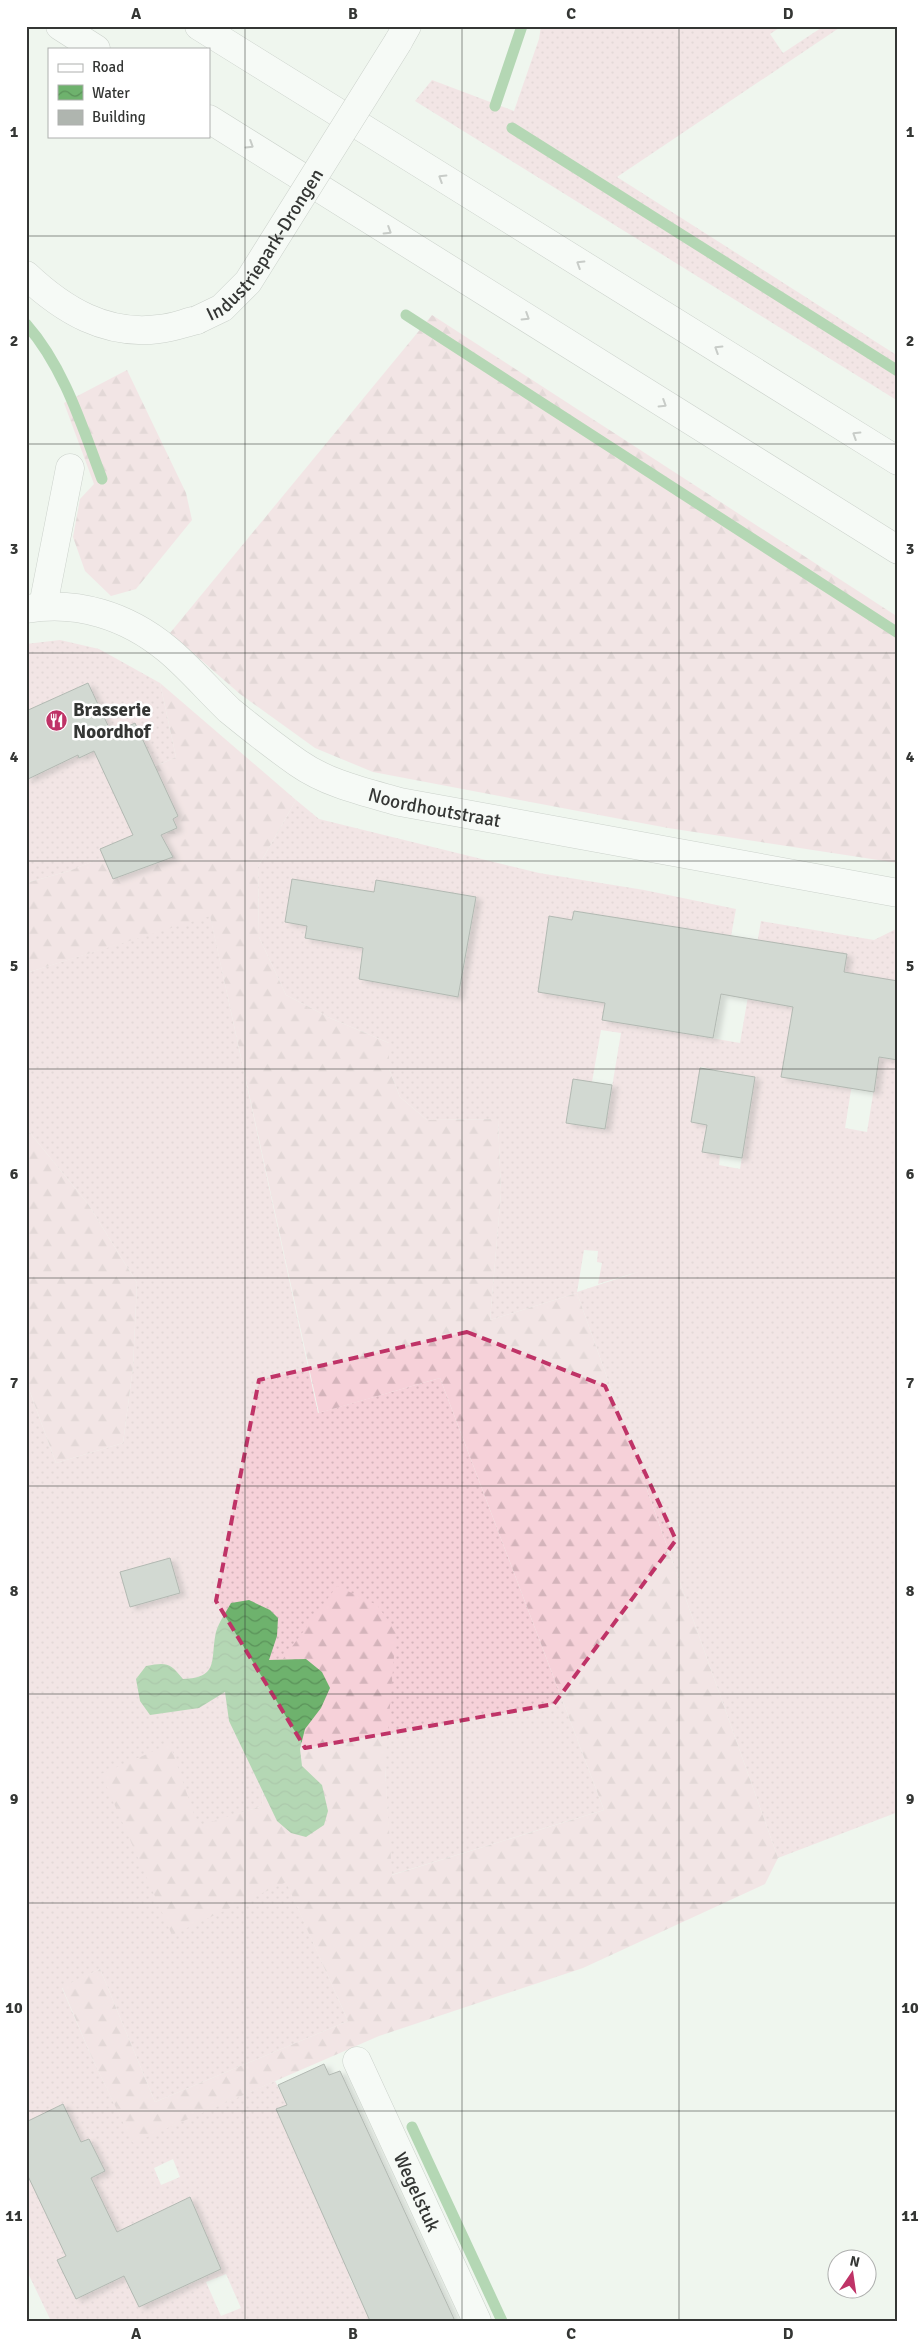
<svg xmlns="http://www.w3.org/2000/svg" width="924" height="2347" viewBox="0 0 924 2347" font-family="Signika,sans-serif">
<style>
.grass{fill:url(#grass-dots);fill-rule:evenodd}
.forest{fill:url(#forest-firs)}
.water{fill:url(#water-waves)}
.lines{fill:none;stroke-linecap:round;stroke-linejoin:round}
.stream{stroke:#6eb26d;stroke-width:11}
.building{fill:#afb5af;stroke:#696f69;filter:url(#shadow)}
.minor-casing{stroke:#a1a7a0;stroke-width:29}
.highway-casing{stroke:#a1a7a0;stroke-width:29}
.minor{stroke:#fff;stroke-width:28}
.highway{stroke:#fff;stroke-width:28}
.minor-bridge-casing{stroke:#a1a7a0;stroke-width:29;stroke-linecap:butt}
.minor-bridge{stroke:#fff;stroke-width:28}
.oneway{stroke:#9a9a9a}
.marked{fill:none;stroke:#bf3367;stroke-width:4;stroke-dasharray:10 6;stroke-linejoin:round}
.grid{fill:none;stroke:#343634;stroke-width:1;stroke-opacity:0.55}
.labels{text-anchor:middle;stroke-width:5;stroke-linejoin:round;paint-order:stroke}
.street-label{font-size:19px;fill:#343634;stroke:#fff}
.poi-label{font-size:19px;font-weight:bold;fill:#343634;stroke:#fff;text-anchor:start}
.neatline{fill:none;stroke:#343634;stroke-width:2}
.grid-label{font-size:16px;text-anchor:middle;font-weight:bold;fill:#343634}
</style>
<defs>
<pattern id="grass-dots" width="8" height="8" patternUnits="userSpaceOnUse" patternTransform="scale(1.25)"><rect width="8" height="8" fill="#f6d1d9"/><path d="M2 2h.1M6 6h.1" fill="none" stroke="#d4b4bb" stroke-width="1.8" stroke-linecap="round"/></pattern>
<pattern id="forest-firs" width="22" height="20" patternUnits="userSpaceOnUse" patternTransform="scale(1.25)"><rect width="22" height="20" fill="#f6d1d9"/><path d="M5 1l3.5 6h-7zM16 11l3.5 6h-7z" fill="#d4b4bb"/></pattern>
<pattern id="water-waves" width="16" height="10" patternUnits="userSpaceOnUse" patternTransform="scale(1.25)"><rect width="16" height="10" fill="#6eb26d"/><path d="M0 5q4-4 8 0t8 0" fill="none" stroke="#5b925a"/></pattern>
<filter id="shadow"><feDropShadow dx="5.5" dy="3" stdDeviation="2.5" flood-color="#0004"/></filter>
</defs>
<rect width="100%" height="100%" fill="#eff5ee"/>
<g class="grass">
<polygon points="541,26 782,26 770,34 783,53 824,26 842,26 617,177 898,356 898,401 415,101 432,80 514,111 539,39"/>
<polygon points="60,640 99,649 160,683 176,757 154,767 135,724 112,734 88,683 26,711 26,644"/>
<polygon points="94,751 112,789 158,836 69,871 26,883 26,780 77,754 79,758"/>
<path d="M296 800 319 819 539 873 644 890 736 909 731 936 665 925 652 1001 671 1031 740 1043 761 921 874 940 898 928V981L890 980 878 1057 898 1060V1812L778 1858 577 1293 490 1320 501 1193 498 1119 427 1120 400 1097 389 1069V1043L330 1018 286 995 259 937 258 867ZM293 879 314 883 326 895 328 884 374 892 377 880 413 886 437 907 440 891 476 897 459 997 421 991 424 977 360 966 363 948 305 938 307 926 285 922ZM574 911 613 918 575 998 538 992 549 917 572 920ZM601 1030 621 1033 605 1129 566 1123 592 1082ZM701 1067 755 1077 740 1169 719 1165 720 1155 702 1152 707 1125 691 1121ZM852 1084 874 1088 867 1132 845 1128ZM584 1250 598 1251 597 1262 602 1263 598 1284 641 1271 577 1292Z"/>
<path d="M210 915 318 1413 440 1378 604 1810 391 1875 385 1767 264 1745 262 1806 198 1827 101 1774 286 1881 348 2021 155 2102 100 1969 62 1988 92 2058 133 2142 275 2081 287 2105 277 2109 354 2274 349 2277 367 2313 377 2321H51L26 2269V2172L91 2178 104 2171 89 2139 81 2142 63 2104 26 2122V1381L56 1463 123 1443 133 1367 137 1283 88 1204 26 1128V973ZM173 2159 180 2177 161 2185 154 2168ZM190 2197 205 2232 186 2240 171 2207ZM143 2220 176 2289 139 2307 124 2276 76 2298 57 2260ZM226 2274 241 2308 221 2316 206 2282Z"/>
</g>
<g class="forest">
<polygon points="432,315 898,617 898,863 668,828 373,772 315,748 240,694 170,633"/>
<polygon points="127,370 186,493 192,520 136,589 111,596 85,571 73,537 80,499 94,484 64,403"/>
<polygon points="160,683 296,800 258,867 259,937 286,995 330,1018 389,1043 389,1069 400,1097 427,1120 498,1119 501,1193 490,1320 577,1293 778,1858 765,1884 583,1968 379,2036 133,2143 92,2058 62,1987 100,1969 155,2102 348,2021 286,1882 172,1935 101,1774 170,1744 198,1826 262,1806 264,1745 274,1671 337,1586 377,1605 396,1632 385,1767 392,1875 604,1810 440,1378 319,1413 210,916 26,973 26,883 69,871 177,828 173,819 177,816 154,767 176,757"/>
<polygon points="26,1128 88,1204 137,1283 133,1367 123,1443 56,1463 26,1381"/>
</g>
<path class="water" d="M249 1600 270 1610 278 1618 277 1636 269 1660 306 1659 322 1672 330 1688 321 1708 305 1729 300 1749 302 1766 322 1785 328 1811 324 1825 306 1837 291 1833 277 1821 229 1721 225 1692 199 1708 150 1715 140 1701 136 1679 146 1666C167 1662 170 1663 183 1679 220 1678 210 1659 216 1632 219 1622 226 1612 231 1603Z"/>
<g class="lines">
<g class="stream">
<polyline points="495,106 522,26"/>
<polyline points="512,128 898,371"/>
<polyline points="406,315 898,633"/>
<path d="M26 324C64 367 82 426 102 479"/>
<polyline points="412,2127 502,2321"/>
</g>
</g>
<g class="building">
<polygon points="88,683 112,734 135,723 178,816 173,819 177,828 161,835 173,857 113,879 100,849 133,835 94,751 79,758 78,755 26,780 26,711"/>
<polygon points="292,879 374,892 376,880 476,897 458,997 359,979 363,948 305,938 307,926 285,922"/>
<polygon points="574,911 847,954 844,972 898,981 898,1060 879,1057 874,1092 781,1077 793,1007 721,994 713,1038 602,1020 605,1003 538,992 549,916 572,920"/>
<polygon points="700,1068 755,1077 742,1158 702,1152 707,1125 691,1122"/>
<polygon points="573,1079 612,1085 605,1129 566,1123"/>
<polygon points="170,1558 180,1593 130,1607 120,1572"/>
<polygon points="324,2064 329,2075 340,2071 455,2321 370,2321 276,2109 287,2105 278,2085"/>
<polygon points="63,2104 81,2142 89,2139 105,2171 91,2178 117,2232 190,2197 221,2269 139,2307 124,2276 76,2299 57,2260 66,2256 26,2172 26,2122"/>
</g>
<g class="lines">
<defs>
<g id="minor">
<polyline points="398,42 407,26"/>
<path d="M26 275C63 310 106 336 159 329 172 328 184 323 197 320"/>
<polyline points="43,606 70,468"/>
<path id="s1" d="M26 609C77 600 127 616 167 649 189 667 208 690 229 710 251 728 275 747 298 763 328 784 365 792 400 802L898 893"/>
<path id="s2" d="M357 2061 477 2321"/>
</g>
<g id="highway">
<polyline points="60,26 96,49"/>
<polyline points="199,26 898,461"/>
<polyline points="209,119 898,550"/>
</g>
</defs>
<use href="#minor" class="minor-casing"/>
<use href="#highway" class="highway-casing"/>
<use href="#minor" class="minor"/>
<use href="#highway" class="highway"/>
<defs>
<g id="minor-bridge">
<path id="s3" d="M197 320 222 308 248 282 398 42"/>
</g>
</defs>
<use href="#minor-bridge" class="minor-bridge-casing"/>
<use href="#minor-bridge" class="minor-bridge"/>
</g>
<defs><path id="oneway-chevron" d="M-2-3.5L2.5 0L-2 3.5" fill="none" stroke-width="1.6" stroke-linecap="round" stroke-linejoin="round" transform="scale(1.25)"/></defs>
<g class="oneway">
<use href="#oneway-chevron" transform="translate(250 145) rotate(32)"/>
<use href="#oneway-chevron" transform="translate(442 178) rotate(-148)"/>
<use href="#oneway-chevron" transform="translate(388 231) rotate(32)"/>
<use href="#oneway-chevron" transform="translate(580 264) rotate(-148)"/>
<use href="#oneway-chevron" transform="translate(526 317) rotate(32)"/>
<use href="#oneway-chevron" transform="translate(718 349) rotate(-148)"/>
<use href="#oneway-chevron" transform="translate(663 404) rotate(32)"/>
<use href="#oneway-chevron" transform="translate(856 435) rotate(-148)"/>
</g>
<path d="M0 0H924V2347H0ZM467 1332 605 1386 676 1540 554 1704 305 1748 216 1601 259 1380Z" fill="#eff5ee" fill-opacity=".55" fill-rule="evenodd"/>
<path class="marked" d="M467 1332 605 1386 676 1540 554 1704 305 1748 216 1601 259 1380Z"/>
<path class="grid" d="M245 26V2321M462 26V2321M679 26V2321M26 236H898M26 444H898M26 653H898M26 861H898M26 1069H898M26 1278H898M26 1486H898M26 1694H898M26 1903H898M26 2111H898"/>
<defs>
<symbol id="restaurant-disc" viewBox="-11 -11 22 22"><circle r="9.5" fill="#bf3367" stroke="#fff"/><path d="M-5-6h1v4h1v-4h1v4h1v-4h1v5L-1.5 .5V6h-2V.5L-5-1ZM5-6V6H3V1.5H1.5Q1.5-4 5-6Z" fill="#fff"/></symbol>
</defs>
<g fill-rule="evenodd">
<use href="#restaurant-disc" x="44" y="708" width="25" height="25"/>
</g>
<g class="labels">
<g class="street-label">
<text dy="7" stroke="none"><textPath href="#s3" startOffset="104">Industriepark-Drongen</textPath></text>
<text dy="7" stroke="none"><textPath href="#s1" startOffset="470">Noordhoutstraat</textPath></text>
<text dy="7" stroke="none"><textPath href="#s2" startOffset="144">Wegelstuk</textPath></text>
</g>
<g class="poi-label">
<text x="73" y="716">Brasserie<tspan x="73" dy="22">Noordhof</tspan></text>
</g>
</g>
<rect width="924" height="2347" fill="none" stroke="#ffffff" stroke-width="55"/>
<rect x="48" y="48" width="162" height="90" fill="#ffffff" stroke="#aeafae"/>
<rect x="58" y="64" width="25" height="8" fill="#ffffff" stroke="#aeafae"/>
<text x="92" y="72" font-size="15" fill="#343634">Road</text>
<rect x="58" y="85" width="25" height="15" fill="url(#water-waves)" stroke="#aeafae"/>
<text x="92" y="98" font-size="15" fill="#343634">Water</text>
<rect x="58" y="110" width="25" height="15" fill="#afb5af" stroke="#aeafae"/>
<text x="92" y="122" font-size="15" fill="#343634">Building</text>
<g transform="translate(852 2274) rotate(13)"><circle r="24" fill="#ffffff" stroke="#aeafae"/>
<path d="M0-4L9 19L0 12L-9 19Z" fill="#bf3367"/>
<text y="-8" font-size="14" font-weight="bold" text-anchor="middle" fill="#343634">N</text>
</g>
<rect x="28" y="28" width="868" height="2292" class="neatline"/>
<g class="grid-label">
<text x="136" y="19">A</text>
<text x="353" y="19">B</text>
<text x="571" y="19">C</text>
<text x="788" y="19">D</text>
<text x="14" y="137">1</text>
<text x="910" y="137">1</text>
<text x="14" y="346">2</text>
<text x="910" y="346">2</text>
<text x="14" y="554">3</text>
<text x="910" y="554">3</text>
<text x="14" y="762">4</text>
<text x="910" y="762">4</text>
<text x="14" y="971">5</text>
<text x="910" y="971">5</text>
<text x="14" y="1179">6</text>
<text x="910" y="1179">6</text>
<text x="14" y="1388">7</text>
<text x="910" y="1388">7</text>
<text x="14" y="1596">8</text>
<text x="910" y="1596">8</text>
<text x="14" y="1804">9</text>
<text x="910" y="1804">9</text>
<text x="14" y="2013">10</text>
<text x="910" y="2013">10</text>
<text x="14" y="2221">11</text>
<text x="910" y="2221">11</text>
<text x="136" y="2339">A</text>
<text x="353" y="2339">B</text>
<text x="571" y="2339">C</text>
<text x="788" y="2339">D</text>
</g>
</svg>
